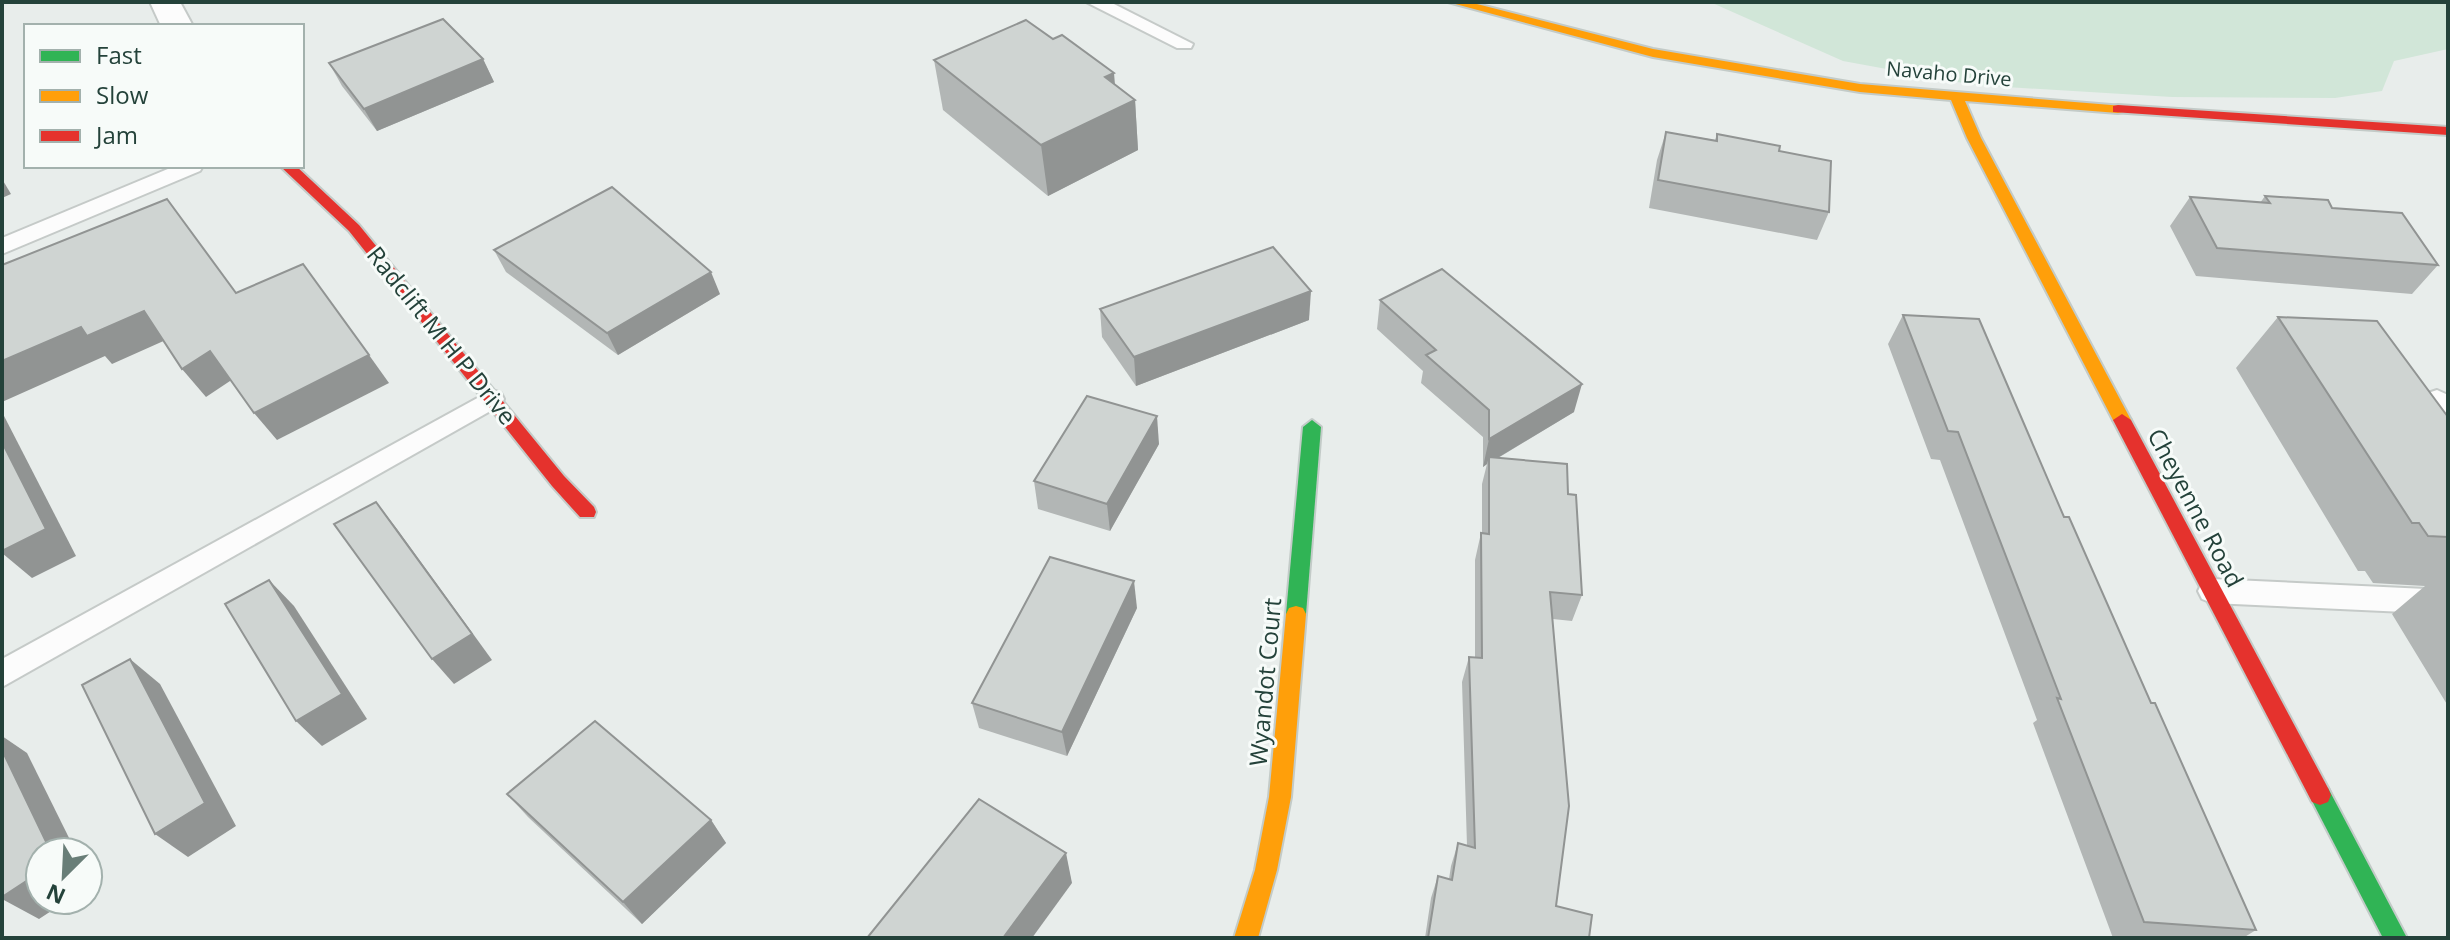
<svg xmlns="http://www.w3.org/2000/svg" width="2450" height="940" viewBox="0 0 2450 940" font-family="'Open Sans',sans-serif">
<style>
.green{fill:#d1e6d8}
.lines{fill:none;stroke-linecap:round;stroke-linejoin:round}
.lane-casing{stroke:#c5cac8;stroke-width:4}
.street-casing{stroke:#c5cac8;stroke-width:4}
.fast-casing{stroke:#c3cbc8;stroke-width:4}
.slow-casing{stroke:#c3cbc8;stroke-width:4}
.jam-casing{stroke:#c3cbc8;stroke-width:4}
.lane{fill:#fcfcfc;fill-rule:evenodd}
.street{fill:#fcfcfc;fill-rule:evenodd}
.fast{fill:#30b455;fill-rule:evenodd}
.slow{fill:#ff9f0a;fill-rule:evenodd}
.jam{fill:#e5322d;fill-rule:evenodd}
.wall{fill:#b2b6b5}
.shaded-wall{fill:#919493}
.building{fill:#cfd4d2;stroke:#919493;stroke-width:2}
.labels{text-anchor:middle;stroke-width:6;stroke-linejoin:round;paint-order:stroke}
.far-street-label{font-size:20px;fill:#24423a;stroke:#f7fbf9}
.street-label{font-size:24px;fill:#24423a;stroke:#f7fbf9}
</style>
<rect width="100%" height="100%" fill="#e8edeb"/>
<polygon class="green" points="1710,2 2448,2 2448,49 2394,61 2382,91 2335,98 2172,97 1974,85 1843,61"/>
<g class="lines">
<defs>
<g id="lane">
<polygon points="1086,2 1110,2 1193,44 1191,48 1177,48"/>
<polygon points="175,166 203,166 200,171 2,254 2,238"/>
<polygon points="492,390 501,393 504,399 501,405 2,687 2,659"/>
<polygon points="2437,390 2448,395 2448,422 2439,420 2425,399 2428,393"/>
<polygon points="2212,579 2448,590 2448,614 2212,603 2202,599 2198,591 2202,583"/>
</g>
<polygon id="street" points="150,2 180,2 193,26 161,26"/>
<g id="fast">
<polygon points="1312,420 1321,427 1306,614 1303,620 1296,622 1289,620 1286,614 1303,427"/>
<polygon points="2320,785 2328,788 2407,938 2383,938 2309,795 2312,788"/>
</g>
<g id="slow">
<polygon points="1448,2 1469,2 1653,49 1860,84 2123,106 2123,112 2118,113 1965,101 1981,138 2131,420 2128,425 2122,426 2113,420 1967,138 1951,100 1860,92 1653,57"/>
<polygon points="1296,606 1303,608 1306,614 1291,797 1277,870 1258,938 1234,938 1255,870 1269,797 1286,614 1289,608"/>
</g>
<g id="jam">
<polygon points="2118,105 2448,127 2448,135 2113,112 2113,106"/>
<polygon points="280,166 296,166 359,225 564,476 594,507 596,512 594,517 580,517 552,486 349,231"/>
<polygon points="2122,414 2131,420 2328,788 2331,795 2328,802 2320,805 2312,802 2113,420"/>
</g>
</defs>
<use href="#lane" class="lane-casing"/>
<use href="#street" class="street-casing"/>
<use href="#fast" class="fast-casing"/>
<use href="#slow" class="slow-casing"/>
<use href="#jam" class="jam-casing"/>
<use href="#lane" class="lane"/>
<use href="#street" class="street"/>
<use href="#fast" class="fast"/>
<use href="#slow" class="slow"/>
<use href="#jam" class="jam"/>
</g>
<g class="wall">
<polygon points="483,59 494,82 377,131 342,86 329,63"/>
<polygon points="934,60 1115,84 1135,100 1138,150 1048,196 943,110"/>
<polygon points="1666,132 1715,140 1717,134 1779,151 1829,212 1817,240 1649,208 1657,160"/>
<polygon points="2265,196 2332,208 2438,265 2412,294 2196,276 2170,226 2190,197 2260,203"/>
<polygon points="494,250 720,294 618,355 506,272"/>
<polygon points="1380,300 1574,412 1498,458 1568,494 1582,595 1572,621 1553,619 1556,906 1589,938 1425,938 1431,898 1438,876 1449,879 1451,866 1458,843 1467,846 1462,682 1469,657 1475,657 1475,560 1481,533 1482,533 1482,484 1487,464 1483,467 1483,437 1421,383 1423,371 1377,329"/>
<polygon points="1100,309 1309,320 1136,386 1102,337"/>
<polygon points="1903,315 2064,517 2256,930 2243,938 2113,938 2033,723 2037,720 1940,460 1931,459 1888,344"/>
<polygon points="2278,317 2448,417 2448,706 2392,614 2425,586 2373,583 2365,571 2358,571 2236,368"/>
<polygon points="1159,444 1110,531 1038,509 1034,481"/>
<polygon points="1137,608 1067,756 979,728 972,703"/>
<polygon points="507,794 711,820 726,843 642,924 528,817"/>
</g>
<g class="shaded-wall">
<polygon points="483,59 494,82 377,131 364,109"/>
<polygon points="1114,73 1117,109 1135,100 1138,150 1048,196 1041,145 1105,77"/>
<polygon points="2,179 11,194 2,198"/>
<polygon points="711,272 720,294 618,355 607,333"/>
<polygon points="1311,291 1309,320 1136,386 1134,357"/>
<polygon points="144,311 168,339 112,364 105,356 2,402 2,361 81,327"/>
<polygon points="210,351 233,379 206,397 182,369"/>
<polygon points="369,355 389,383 277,440 254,413"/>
<polygon points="1582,384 1574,412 1489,463 1489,457 1487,464 1483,467 1489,439"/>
<polygon points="2,412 76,556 32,578 2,553"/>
<polygon points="1157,416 1159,444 1110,531 1107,504"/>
<polygon points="376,502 397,529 492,660 454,684 432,659"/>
<polygon points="269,580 294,606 367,719 322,746 296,721"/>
<polygon points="1134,581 1137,608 1067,756 1062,732"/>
<polygon points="130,659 160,684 236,826 188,857 155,834"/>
<polygon points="2,736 27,753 76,852 51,852 2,750"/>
<polygon points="711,820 726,843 642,924 623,902"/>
<polygon points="1066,853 1072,883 1032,938 1003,938"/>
<polygon points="40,872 40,900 68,900 39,919 2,899 2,897"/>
</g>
<g class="building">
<polygon points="443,19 483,59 364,109 329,63"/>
<polygon points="1026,20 1053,39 1062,35 1114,73 1105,77 1135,100 1041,145 934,60"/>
<polygon points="1666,132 1717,141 1717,134 1780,146 1779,151 1831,161 1829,212 1658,180"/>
<polygon points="612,187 711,272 607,333 494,250"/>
<polygon points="2265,196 2328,200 2332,208 2402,213 2438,265 2217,248 2190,197 2270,203"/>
<polygon points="167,199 236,293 303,264 369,355 254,413 210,351 182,369 144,311 87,336 81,327 2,361 2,265"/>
<polygon points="1273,247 1311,291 1134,357 1100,309"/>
<polygon points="1442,269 1582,384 1489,439 1489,410 1426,355 1436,350 1380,300"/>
<polygon points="1903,315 1979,319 2064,517 2069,517 2151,703 2155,703 2256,930 2144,922 2057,698 2061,699 1958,432 1948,431"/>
<polygon points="2278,317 2377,321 2448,417 2448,537 2428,536 2419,523 2412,523"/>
<polygon points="1087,396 1157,416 1107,504 1034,481"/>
<polygon points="2,442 46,529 2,551"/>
<polygon points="1489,457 1567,464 1568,494 1576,495 1582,595 1550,592 1569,806 1556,906 1592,915 1589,938 1428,938 1438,876 1452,880 1458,843 1475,848 1469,657 1482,658 1481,533 1489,534"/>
<polygon points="376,502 472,634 432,659 334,524"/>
<polygon points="1050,557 1134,581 1062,732 972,703"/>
<polygon points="269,580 342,694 296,721 225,604"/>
<polygon points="130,659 205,803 155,834 82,685"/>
<polygon points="595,721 711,820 623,902 507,794"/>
<polygon points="2,750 51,852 40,852 40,872 2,897"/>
<polygon points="979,799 1066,853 1003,938 867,938"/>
</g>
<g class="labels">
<g class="far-street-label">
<text transform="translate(1949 74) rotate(5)" y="7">Navaho Drive</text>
</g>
<g class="street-label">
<text transform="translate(441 336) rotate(51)" y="8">Radclift M H P Drive</text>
<text transform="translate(2195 508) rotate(62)" y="8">Cheyenne Road</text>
<text transform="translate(1266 682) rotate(-85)" y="8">Wyandot Court</text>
</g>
</g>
<rect width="2450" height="940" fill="none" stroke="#24423a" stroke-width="8"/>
<rect x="24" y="24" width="280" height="144" fill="#f7fbf9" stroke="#a3b1ad" stroke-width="2"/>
<rect x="40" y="50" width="40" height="12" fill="#30b455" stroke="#a3b1ad" stroke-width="2"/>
<text x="96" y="64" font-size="24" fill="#24423a">Fast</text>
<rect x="40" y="90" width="40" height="12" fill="#ff9f0a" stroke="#a3b1ad" stroke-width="2"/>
<text x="96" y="104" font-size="24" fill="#24423a">Slow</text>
<rect x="40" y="130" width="40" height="12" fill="#e5322d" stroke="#a3b1ad" stroke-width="2"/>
<text x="96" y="144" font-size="24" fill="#24423a">Jam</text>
<g transform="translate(64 876) rotate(204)"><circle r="38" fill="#f7fbf9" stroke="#a3b1ad" stroke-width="2"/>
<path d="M0-6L14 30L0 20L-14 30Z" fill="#697e78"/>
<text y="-12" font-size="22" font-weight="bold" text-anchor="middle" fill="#24423a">N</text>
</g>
</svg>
